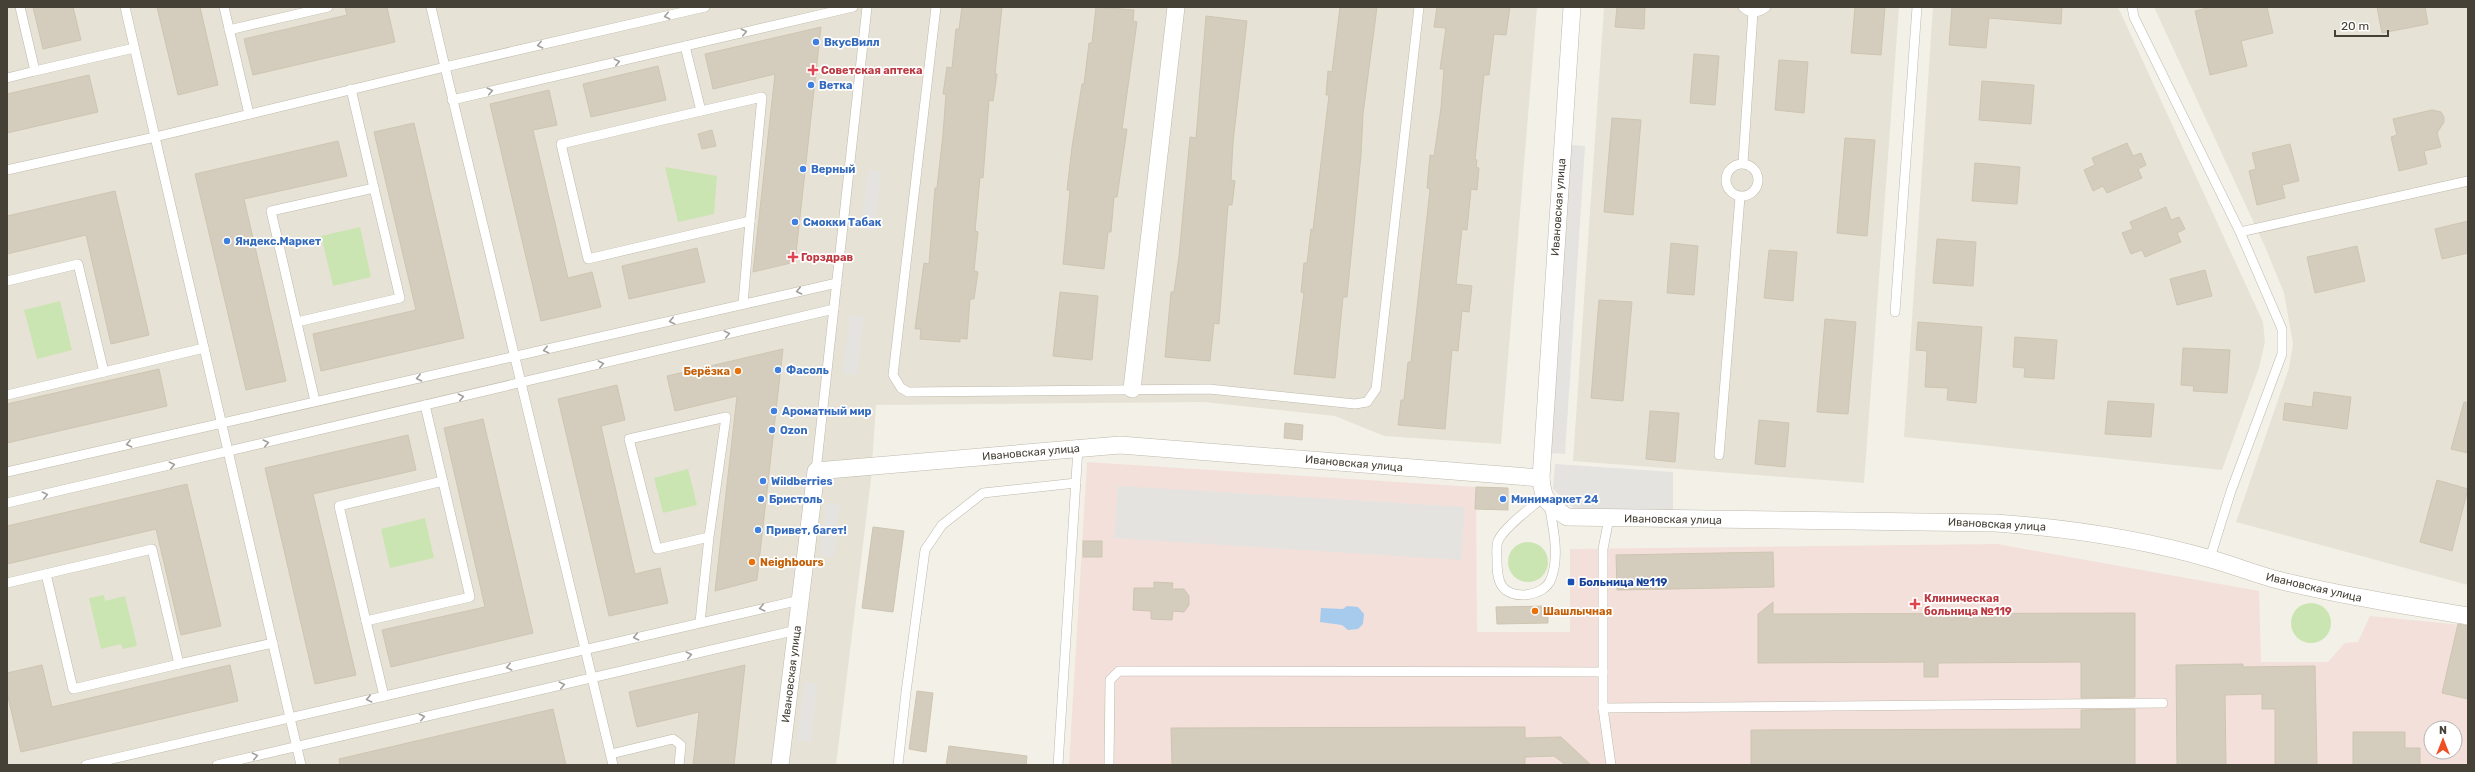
<svg xmlns="http://www.w3.org/2000/svg" width="2475" height="772" viewBox="0 0 2475 772" font-family="Rubik,sans-serif">
<style>
.residential{fill:#e7e2d6}
.medical{fill:#f3e0db;fill-rule:evenodd}
.green{fill:#cbe5b2}
.parking{fill:#e4e3df}
.water{fill:#a6cbed}
.building{fill:#d4cdbd;stroke:#cec5b1}
.lines{fill:none;stroke-linecap:round;stroke-linejoin:round}
.lane-casing{stroke:#beb9aa;stroke-width:10}
.street-casing{stroke:#beb9aa;stroke-width:18}
.lane{stroke:#fff;stroke-width:9}
.street{stroke:#fff;stroke-width:17}
.oneway{stroke:#a2a09b}
.shop-dot{fill:#3f7fe0;stroke:#fff;stroke-width:1.5}
.health-dot{fill:#e0444e;stroke:#fff;stroke-width:1.5}
.food-dot{fill:#e8710a;stroke:#fff;stroke-width:1.5}
.transit-dot{fill:#1a4fb4;stroke:#fff;stroke-width:1.5}
.labels{text-anchor:middle;stroke-width:3.5;stroke-linejoin:round;paint-order:stroke}
.shop-label{font-size:11px;font-weight:bold;fill:#366cbe;stroke:#fff;text-anchor:start}
.health-label{font-size:11px;font-weight:bold;fill:#be3a42;stroke:#fff;text-anchor:start}
.street-label{font-size:11px;fill:#464137;stroke:#fff}
.food-label{font-size:11px;font-weight:bold;fill:#c56008;stroke:#fff;text-anchor:start}
.transit-label{font-size:11px;font-weight:bold;fill:#164399;stroke:#fff;text-anchor:start}
</style>
<rect width="100%" height="100%" fill="#f3f0e8"/>
<g class="residential">
<polygon points="7,7 1537,7 1501,444 1384,436 1335,416 1204,402 876,405 871,479 836,765 7,765"/>
<polygon points="1604,7 1899,7 1864,483 1573,461"/>
<polygon points="1933,7 2118,7 2263,322 2265,342 2259,368 2222,470 1904,437"/>
<polygon points="2154,7 2468,7 2468,585 2236,522 2289,368 2293,344 2284,293 2266,249"/>
</g>
<path class="medical" d="M1087 462 1476 487 1477 632H1570V549L1997 544 2259 591 2261 662H2328L2345 643 2358 642 2370 616 2463 625 2468 626V765H1069ZM2431 728H2455V752H2431Z"/>
<g class="green">
<polygon points="665,167 717,176 714,214 678,222"/>
<polygon points="360,227 371,277 333,286 321,236"/>
<polygon points="60,301 72,350 37,359 24,310"/>
<polygon points="688,469 697,505 663,513 654,478"/>
<polygon points="425,518 434,558 390,568 381,529"/>
<circle cx="1528" cy="562" r="20"/>
<polygon points="104,595 105,601 125,596 137,646 123,649 121,644 101,649 89,598"/>
<circle cx="2311" cy="623" r="20"/>
</g>
<g class="parking">
<polygon points="1571,145 1585,146 1565,454 1550,453"/>
<polygon points="868,170 882,171 874,230 860,228"/>
<polygon points="850,315 864,317 857,375 843,374"/>
<polygon points="1555,464 1673,472 1673,510 1575,509 1553,489"/>
<polygon points="1118,486 1465,507 1461,560 1114,538"/>
<polygon points="826,503 840,505 834,557 820,556"/>
<polygon points="804,682 818,683 811,742 797,740"/>
</g>
<polygon class="water" points="1347,606 1358,607 1364,614 1363,624 1358,629 1348,630 1342,625 1320,622 1321,608 1343,609"/>
<g class="building">
<polygon points="33,7 73,7 81,40 43,49"/>
<polygon points="157,7 200,7 218,85 178,95"/>
<polygon points="345,7 387,7 395,42 253,75 244,39 347,15"/>
<polygon points="962,7 1002,7 995,74 997,74 993,101 989,100 983,178 980,177 975,231 978,232 974,271 978,272 974,299 970,299 967,339 960,338 960,342 920,339 921,329 915,329 924,263 929,264 935,188 937,188 943,134 946,94 943,94 947,67 952,68 956,29 959,29"/>
<polygon points="1096,7 1134,10 1133,21 1137,22 1122,129 1127,129 1117,197 1114,197 1111,232 1108,232 1104,269 1063,264 1070,190 1067,190 1072,147 1082,84 1084,84 1089,43 1092,43"/>
<polygon points="1340,7 1377,7 1363,114 1361,155 1347,297 1343,297 1335,378 1294,374 1304,293 1301,292 1304,263 1307,263 1311,229 1313,230 1329,95 1326,95 1328,71 1332,72"/>
<polygon points="1437,7 1510,7 1506,35 1494,34 1489,75 1484,75 1475,159 1477,160 1476,167 1479,168 1477,190 1471,189 1467,230 1462,229 1456,284 1472,286 1469,312 1462,311 1458,351 1452,350 1445,429 1398,425 1401,400 1404,400 1408,362 1411,362 1430,189 1427,188 1430,155 1434,156 1441,108 1444,69 1440,69 1446,28 1434,27"/>
<polygon points="1617,7 1645,7 1644,29 1615,27"/>
<polygon points="1855,7 1885,7 1881,55 1851,53"/>
<polygon points="1952,7 2062,7 2061,24 1989,18 1986,48 1949,45"/>
<polygon points="2212,7 2267,7 2273,33 2241,41 2247,66 2210,75 2195,11"/>
<polygon points="2377,7 2425,7 2428,24 2382,33"/>
<polygon points="1206,16 1247,21 1233,142 1231,180 1235,181 1232,205 1228,205 1219,324 1214,323 1210,361 1165,357 1171,292 1174,292 1179,256 1190,137 1196,138"/>
<polygon points="821,27 795,262 753,272 775,74 713,89 705,54"/>
<polygon points="1694,54 1719,56 1715,105 1690,103"/>
<polygon points="1779,60 1808,62 1804,113 1775,110"/>
<polygon points="658,66 666,100 591,117 583,84"/>
<polygon points="89,75 98,112 7,133 7,94"/>
<polygon points="1982,81 2034,85 2031,124 1979,120"/>
<polygon points="549,90 557,125 533,130 568,278 592,272 601,307 541,321 490,104"/>
<polygon points="2432,110 2441,112 2444,117 2444,122 2437,133 2441,147 2424,151 2427,164 2399,171 2391,137 2397,135 2393,119"/>
<polygon points="1612,118 1641,120 1633,215 1604,212"/>
<polygon points="414,123 464,338 321,371 313,334 416,310 374,132"/>
<polygon points="712,130 716,146 702,149 698,134"/>
<polygon points="1845,138 1875,140 1867,236 1837,233"/>
<polygon points="338,141 347,176 244,199 286,381 246,390 195,174"/>
<polygon points="2127,143 2133,156 2141,153 2146,165 2138,169 2142,178 2107,193 2103,186 2093,191 2084,170 2095,165 2092,158"/>
<polygon points="2290,144 2299,181 2282,185 2285,198 2257,205 2249,171 2256,169 2252,153"/>
<polygon points="1975,163 2020,167 2017,204 1972,201"/>
<polygon points="115,191 149,335 111,344 86,235 7,254 7,216"/>
<polygon points="2166,207 2171,220 2179,217 2185,229 2177,233 2181,242 2145,257 2142,250 2131,254 2122,233 2133,229 2130,222"/>
<polygon points="2468,221 2468,253 2442,259 2435,229"/>
<polygon points="1937,239 1976,242 1973,286 1933,283"/>
<polygon points="1671,243 1698,246 1694,295 1667,293"/>
<polygon points="2357,246 2365,281 2315,293 2307,257"/>
<polygon points="697,248 705,282 629,299 622,266"/>
<polygon points="1769,250 1797,252 1793,301 1764,298"/>
<polygon points="2205,270 2212,296 2177,305 2170,279"/>
<polygon points="1060,292 1098,296 1092,360 1053,356"/>
<polygon points="1599,300 1632,302 1623,401 1591,398"/>
<polygon points="1825,319 1856,322 1848,414 1817,412"/>
<polygon points="1918,322 1982,327 1976,403 1947,400 1948,388 1925,387 1927,351 1916,350"/>
<polygon points="2015,337 2057,340 2054,379 2024,377 2025,368 2013,367"/>
<polygon points="2183,348 2230,350 2227,393 2193,391 2194,386 2181,385"/>
<polygon points="783,349 757,580 715,591 737,396 675,411 667,376"/>
<polygon points="159,369 167,406 7,443 7,404"/>
<polygon points="617,385 625,420 601,426 635,574 660,568 668,603 609,616 558,399"/>
<polygon points="2314,392 2351,397 2347,429 2283,420 2285,403 2312,407"/>
<polygon points="2108,401 2154,404 2151,437 2105,434"/>
<polygon points="2464,402 2468,403 2468,453 2451,449"/>
<polygon points="1650,411 1679,413 1675,462 1646,459"/>
<polygon points="483,419 533,633 391,667 382,630 485,607 444,428"/>
<polygon points="1759,420 1789,423 1785,467 1755,464"/>
<polygon points="1285,423 1303,425 1302,440 1284,438"/>
<polygon points="408,435 416,470 313,494 356,675 315,684 265,468"/>
<polygon points="2437,480 2468,489 2452,551 2420,542"/>
<polygon points="187,484 221,626 181,635 156,529 7,564 7,526"/>
<polygon points="1476,487 1508,488 1508,510 1475,509"/>
<polygon points="873,527 904,531 893,612 862,608"/>
<rect x="1083" y="541" width="19" height="16"/>
<polygon points="1773,552 1774,587 1617,590 1616,555"/>
<polygon points="1154,582 1173,583 1172,589 1184,589 1189,596 1189,605 1184,612 1173,611 1172,620 1151,619 1151,611 1133,610 1134,588 1154,588"/>
<polygon points="1773,602 1773,614 2135,613 2135,697 2081,698 2081,662 1938,663 1938,677 1924,677 1924,662 1758,663 1758,614"/>
<polygon points="1548,606 1548,623 1497,624 1496,607"/>
<polygon points="2458,624 2468,626 2468,699 2442,693"/>
<polygon points="2243,664 2243,667 2315,666 2317,765 2275,765 2275,709 2262,709 2262,694 2225,695 2226,765 2177,765 2176,665"/>
<polygon points="42,665 52,707 230,665 238,701 21,752 7,693 7,673"/>
<polygon points="745,665 734,765 693,765 699,712 637,727 629,692"/>
<polygon points="917,691 933,693 926,752 909,749"/>
<polygon points="553,709 566,765 340,765 339,759"/>
<polygon points="2135,709 2135,765 1751,765 1751,730 2081,729 2081,710"/>
<polygon points="1525,727 1525,738 1561,737 1591,765 1566,765 1554,756 1525,757 1525,765 1172,765 1171,728"/>
<polygon points="2353,732 2405,732 2405,748 2420,748 2420,765 2353,765"/>
<polygon points="949,746 1027,756 1026,765 946,765"/>
</g>
<g class="lines">
<defs>
<g id="lane">
<polyline points="20,7 35,71 134,48"/>
<polyline points="125,7 155,137 445,67 431,7"/>
<polyline points="224,7 249,114"/>
<polyline points="936,7 893,375 901,388 908,392 1209,389 1355,404 1367,402 1376,389 1419,7"/>
<path d="M1743 7C1750 14 1759 13 1766 7"/>
<polyline points="2132,7 2134,17 2240,232 2282,329 2282,354 2231,491 2210,558"/>
<polyline points="229,30 328,7"/>
<polyline points="685,46 701,111 561,144 588,259 750,221 743,304"/>
<polyline points="7,78 35,71"/>
<polyline points="452,100 853,7"/>
<polyline points="701,111 762,97 750,221"/>
<polyline points="1743,163 1753,12"/>
<circle cx="1742" cy="180" r="16"/>
<polyline points="7,170 155,137 301,765"/>
<polyline points="2240,232 2468,181"/>
<polyline points="7,281 78,264 104,372 204,348"/>
<polyline points="1895,312 1917,7"/>
<polyline points="297,322 400,298 374,188"/>
<polyline points="7,395 104,372"/>
<polyline points="315,401 271,211 374,188 351,89"/>
<polyline points="1719,455 1740,197"/>
<polyline points="816,471 867,7"/>
<polyline points="7,472 837,283"/>
<path d="M1543 497C1530 509 1504 527 1498 541 1496 546 1497 554 1497 559 1497 568 1497 579 1502 586 1512 601 1545 596 1551 579 1560 556 1553 527 1549 504"/>
<polyline points="7,503 834,309"/>
<polyline points="1609,518 1603,549 1603,708 2163,703"/>
<polyline points="46,574 73,689 179,664"/>
<polyline points="7,583 152,549 179,664 273,643"/>
<polyline points="366,621 339,506 443,481"/>
<polyline points="700,622 709,537 726,417 629,439 657,549 709,537"/>
<polyline points="384,696 366,621 470,597 425,405"/>
<polyline points="1603,708 1611,765"/>
<polyline points="611,754 673,739 681,745 679,765"/>
<polyline points="86,765 800,600"/>
<polyline points="217,765 797,630"/>
<polyline points="613,765 445,67 705,7"/>
<polyline points="898,765 906,692 925,550 942,525 983,493 1076,483"/>
<polyline points="1058,765 1078,448"/>
<polyline points="1109,765 1110,680 1119,671 1603,672"/>
</g>
<g id="street">
<path d="M1572 7 1541 478C1543 502 1548 503 1567 517L1995 523C2068 528 2141 539 2211 559 2232 565 2253 573 2274 579 2338 595 2403 605 2468 616"/>
<polyline points="1132,389 1176,7"/>
<polyline points="780,765 816,471 1120,445 1541,478"/>
</g>
</defs>
<use href="#lane" class="lane-casing"/>
<use href="#street" class="street-casing"/>
<use href="#lane" class="lane"/>
<use href="#street" class="street"/>
</g>
<defs><path id="oneway-chevron" d="M-2-3.5L2.5 0L-2 3.5" fill="none" stroke-width="1.6" stroke-linecap="round" stroke-linejoin="round"/></defs>
<g class="oneway">
<use href="#oneway-chevron" transform="translate(667 16) rotate(167)"/>
<use href="#oneway-chevron" transform="translate(744 32) rotate(-13)"/>
<use href="#oneway-chevron" transform="translate(540 45) rotate(167)"/>
<use href="#oneway-chevron" transform="translate(617 62) rotate(-13)"/>
<use href="#oneway-chevron" transform="translate(490 91) rotate(-13)"/>
<use href="#oneway-chevron" transform="translate(799 291) rotate(167)"/>
<use href="#oneway-chevron" transform="translate(672 321) rotate(167)"/>
<use href="#oneway-chevron" transform="translate(727 334) rotate(-13)"/>
<use href="#oneway-chevron" transform="translate(546 350) rotate(167)"/>
<use href="#oneway-chevron" transform="translate(601 364) rotate(-13)"/>
<use href="#oneway-chevron" transform="translate(419 378) rotate(168)"/>
<use href="#oneway-chevron" transform="translate(461 397) rotate(-13)"/>
<use href="#oneway-chevron" transform="translate(266 443) rotate(-13)"/>
<use href="#oneway-chevron" transform="translate(129 444) rotate(167)"/>
<use href="#oneway-chevron" transform="translate(172 465) rotate(-13)"/>
<use href="#oneway-chevron" transform="translate(45 495) rotate(-13)"/>
<use href="#oneway-chevron" transform="translate(762 608) rotate(167)"/>
<use href="#oneway-chevron" transform="translate(636 637) rotate(167)"/>
<use href="#oneway-chevron" transform="translate(689 655) rotate(-13)"/>
<use href="#oneway-chevron" transform="translate(509 667) rotate(167)"/>
<use href="#oneway-chevron" transform="translate(562 685) rotate(-13)"/>
<use href="#oneway-chevron" transform="translate(369 699) rotate(167)"/>
<use href="#oneway-chevron" transform="translate(422 717) rotate(-13)"/>
<use href="#oneway-chevron" transform="translate(255 756) rotate(-13)"/>
</g>
<g class="shop-dot">
<circle cx="816" cy="42" r="4"/>
<circle cx="811" cy="85" r="4"/>
<circle cx="803" cy="169" r="4"/>
<circle cx="795" cy="222" r="4"/>
<circle cx="227" cy="241" r="4"/>
<circle cx="778" cy="370" r="4"/>
<circle cx="774" cy="411" r="4"/>
<circle cx="772" cy="430" r="4"/>
<circle cx="763" cy="481" r="4"/>
<circle cx="761" cy="499" r="4"/>
<circle cx="1503" cy="499" r="4"/>
<circle cx="758" cy="530" r="4"/>
</g>
<g class="health-dot">
<path d="M811 64h4v4h4v4h-4v4h-4v-4h-4v-4h4z"/>
<path d="M791 251h4v4h4v4h-4v4h-4v-4h-4v-4h4z"/>
<path d="M1913 598h4v4h4v4h-4v4h-4v-4h-4v-4h4z"/>
</g>
<g class="food-dot">
<circle cx="738" cy="371" r="4"/>
<circle cx="752" cy="562" r="4"/>
<circle cx="1535" cy="611" r="4"/>
</g>
<rect class="transit-dot" x="1567" y="578" width="8" height="8" rx="2"/>
<g class="labels">
<g class="shop-label">
<text x="824" y="46">ВкусВилл</text>
<text x="819" y="89">Ветка</text>
<text x="811" y="173">Верный</text>
<text x="803" y="226">Смокки Табак</text>
<text x="235" y="245">Яндекс.Маркет</text>
<text x="786" y="374">Фасоль</text>
<text x="782" y="415">Ароматный мир</text>
<text x="780" y="434">Ozon</text>
<text x="771" y="485">Wildberries</text>
<text x="769" y="503">Бристоль</text>
<text x="1511" y="503">Минимаркет 24</text>
<text x="766" y="534">Привет, багет!</text>
</g>
<g class="health-label">
<text x="821" y="74">Советская аптека</text>
<text x="801" y="261">Горздрав</text>
<text x="1924" y="602">Клиническая<tspan x="1924" dy="13">больница №119</tspan></text>
</g>
<g class="street-label">
<text transform="translate(1558 207) rotate(-86)" y="4">Ивановская улица</text>
<text transform="translate(1031 452) rotate(-5)" y="4">Ивановская улица</text>
<text transform="translate(1354 463) rotate(5)" y="4">Ивановская улица</text>
<text transform="translate(1673 519) rotate(1)" y="4">Ивановская улица</text>
<text transform="translate(1997 524) rotate(3)" y="4">Ивановская улица</text>
<text transform="translate(2314 587) rotate(13)" y="4">Ивановская улица</text>
<text transform="translate(791 674) rotate(-83)" y="4">Ивановская улица</text>
</g>
<g class="food-label">
<text x="730" y="375" text-anchor="end">Берёзка</text>
<text x="760" y="566">Neighbours</text>
<text x="1543" y="615">Шашлычная</text>
</g>
<g class="transit-label">
<text x="1579" y="586">Больница №119</text>
</g>
</g>
<rect width="2475" height="772" fill="none" stroke="#464137" stroke-width="16"/>
<g transform="translate(2443 740)"><circle r="19" fill="#ffffff" stroke="#b5b3af"/>
<path d="M0-3L7 15L0 10L-7 15Z" fill="#f04f21"/>
<text y="-6" font-size="11" font-weight="bold" text-anchor="middle" fill="#464137">N</text>
</g>
<path d="M2335 30v6h53v-6" fill="none" stroke="#464137" stroke-width="2"/>
<text x="2341" y="30" font-size="12" fill="#464137" stroke="#ffffff" stroke-width="3" paint-order="stroke">20 m</text>
</svg>
